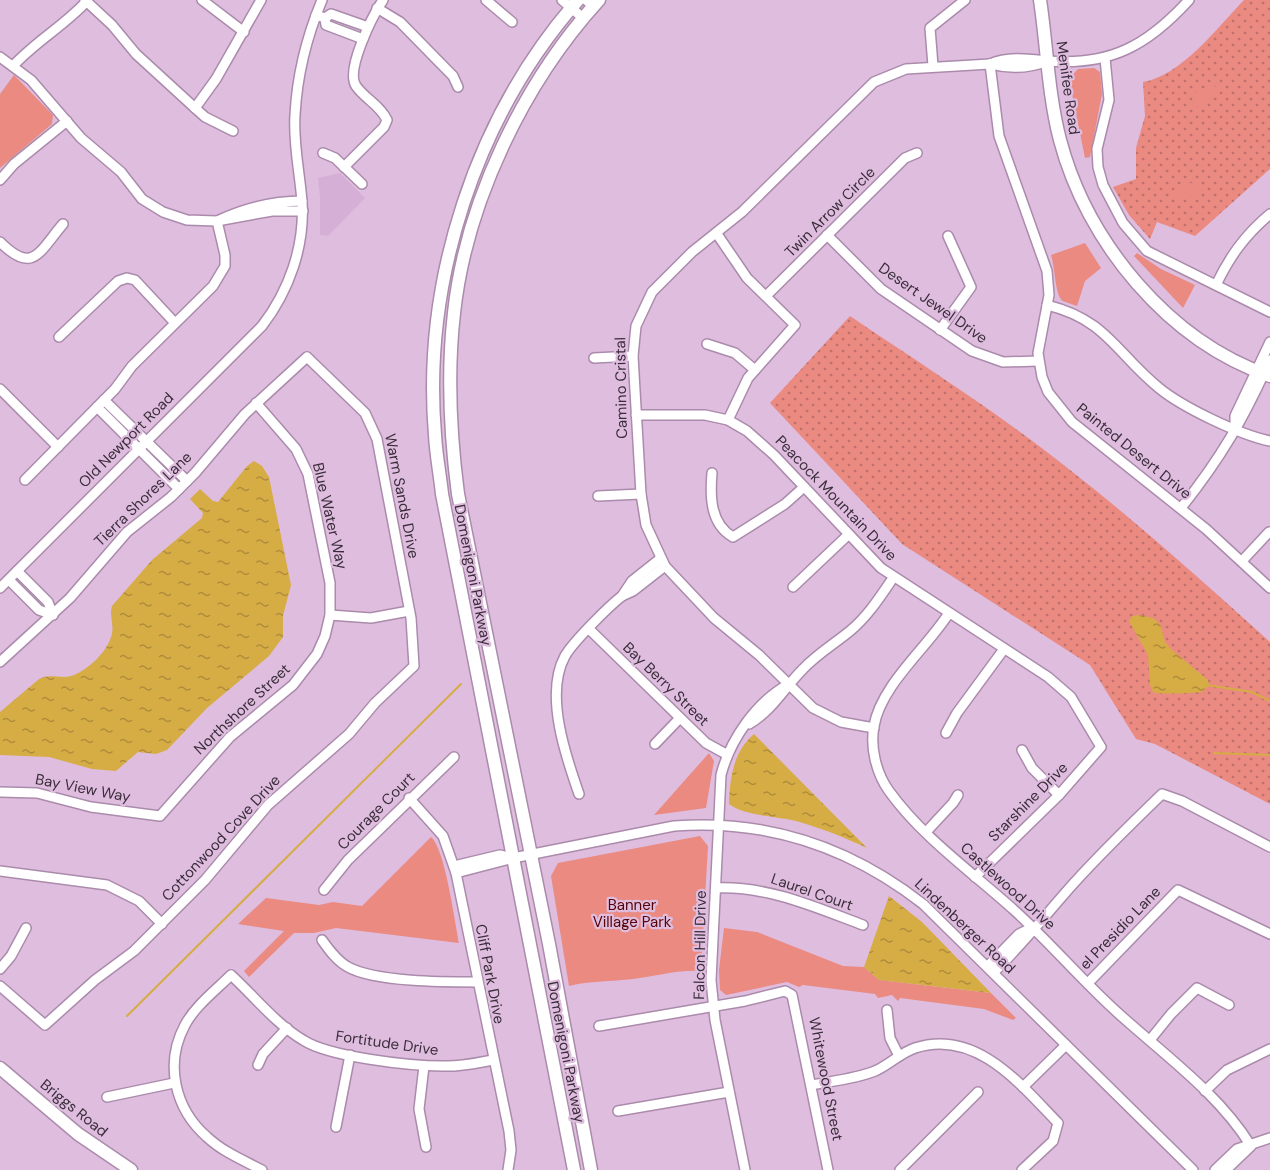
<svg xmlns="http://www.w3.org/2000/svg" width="1270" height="1170" viewBox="0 0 1270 1170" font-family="'DM Sans',sans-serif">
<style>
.built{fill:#d6afd6}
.grass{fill:url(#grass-dots)}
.green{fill:#ea8a81}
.water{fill:url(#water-ripples)}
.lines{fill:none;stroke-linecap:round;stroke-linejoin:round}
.stream{stroke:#d6ac45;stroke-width:2}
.minor-casing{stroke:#ab8bab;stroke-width:12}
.major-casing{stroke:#ab8bab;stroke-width:15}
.minor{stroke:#fff;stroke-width:9}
.major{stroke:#fff;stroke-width:12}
.labels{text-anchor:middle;stroke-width:4.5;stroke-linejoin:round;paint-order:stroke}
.street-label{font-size:15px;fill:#3a2d3a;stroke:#dfbddf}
.park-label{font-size:15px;fill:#570306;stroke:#dfbddf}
</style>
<defs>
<pattern id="grass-dots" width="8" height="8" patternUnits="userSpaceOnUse" patternTransform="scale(1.5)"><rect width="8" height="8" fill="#ea8a81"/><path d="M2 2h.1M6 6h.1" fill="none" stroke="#bf716b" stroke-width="1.8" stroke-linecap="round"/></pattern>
<pattern id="water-ripples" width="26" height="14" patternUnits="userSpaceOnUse" patternTransform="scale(1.5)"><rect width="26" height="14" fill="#d6ac45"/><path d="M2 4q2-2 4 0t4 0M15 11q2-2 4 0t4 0" fill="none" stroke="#af8c3b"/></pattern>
</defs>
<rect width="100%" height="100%" fill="#dfbddf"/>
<polygon class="built" points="340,173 365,198 328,236 320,235 320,197 318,178"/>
<g class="grass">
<path d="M1244 0H1270V169L1195 236 1157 222 1150 239 1129 215 1113 187 1136 179V148L1145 116 1143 82C1181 76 1218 27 1244 0Z"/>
<path d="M850 316C924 366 1000 414 1070 470 1139 524 1205 583 1270 642V804L1155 744 1136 739 1090 665 902 544 770 403Z"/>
</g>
<g class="green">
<polygon points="1094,68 1100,72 1102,94 1090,157 1085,158 1069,79 1078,69"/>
<polygon points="14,75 53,115 52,124 0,168 0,94"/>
<polygon points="1211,85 1217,87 1219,92 1204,106 1194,106 1192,101 1195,93"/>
<polygon points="1185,182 1202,185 1199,196 1181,198 1177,196 1177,188"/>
<path d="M1085 243 1101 268 1085 281 1077 306C1072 304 1067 303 1063 301 1055 297 1055 266 1051 255Z"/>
<polygon points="1137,253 1161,269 1195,285 1183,308 1134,256"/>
<polygon points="709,753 714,761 706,808 654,815"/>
<path d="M700 836 708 846 701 971C676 970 664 975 640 978 616 982 593 980 569 986L551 876 558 863Z"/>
<path d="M431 837C445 848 455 923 459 943L336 928 314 933H294L249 977 244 971 284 931 238 924 266 898 319 905 333 902 362 906Z"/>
<polygon points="724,928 757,932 843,966 864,967 879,980 991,993 1016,1018 1013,1020 984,1009 900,998 898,1001 892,995 878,998 875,994 803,985 799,987 787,982 726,995 720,990 719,970"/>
</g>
<g class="water">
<path d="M254 461 262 466 269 477 291 585 283 616V637L269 656 207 708 167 750 156 754 138 752 116 771 92 769 49 757 0 755V712L39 679C50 673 60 679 71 676 87 671 109 651 112 633 114 623 109 616 112 606L152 560 202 518 203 513 190 499 200 489 213 501 218 502 247 466Z"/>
<path d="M1139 615 1153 618 1160 624 1165 642 1172 650 1208 680 1209 685 1202 692C1194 693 1158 695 1153 692L1150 685 1148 655 1129 621 1132 616Z"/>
<path d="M754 734 867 848C844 837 821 828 796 821 778 817 742 815 729 804 730 778 733 752 754 734Z"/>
<polygon points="889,896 922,922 991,993 879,980 864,967"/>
</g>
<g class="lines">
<g class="stream">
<polyline points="1206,685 1252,692 1270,701"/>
<polyline points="1214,753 1270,755"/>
<polyline points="127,1016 461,684"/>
</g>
<defs>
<g id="minor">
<polyline points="85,0 112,25 136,54 195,108 205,117 233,131"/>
<polyline points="202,0 244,32"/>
<polyline points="486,0 512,22"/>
<polyline points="562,0 583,18"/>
<polyline points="586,0 593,6"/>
<polyline points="377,8 400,22 453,76 458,87"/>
<polyline points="316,15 325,18 331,14 368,27"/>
<polyline points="325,18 326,25 363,39"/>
<polyline points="0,57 31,80 81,138 121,172 142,199 163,212 187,220 217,221 225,255 225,266 213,286 132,366 115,389 25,480"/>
<polyline points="1105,58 1109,100 1097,149 1098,167 1103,185 1123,223 1147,251 1270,312"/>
<polyline points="990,64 999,136 1047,271 1049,295 1038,353 1042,377 1048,392 1072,422 1206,529 1270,588"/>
<path d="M990 64C1009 56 1028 59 1048 61 1111 66 1148 45 1189 0"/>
<path d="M13 66C36 41 64 26 87 1"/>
<polyline points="933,66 930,28 965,0"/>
<polyline points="195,108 216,79 261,0"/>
<polyline points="323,153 335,158 362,184"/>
<path d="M344 167 384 127 387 120C380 105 365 99 356 86 345 70 373 15 383 0"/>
<polyline points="0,180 14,164 67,121"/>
<path d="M302 201C271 201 245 208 217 221L272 211H303"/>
<polyline points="717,234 747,278 795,325 748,378 728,420"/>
<polyline points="827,235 881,289 972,351 1003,362 1038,361"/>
<path d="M0 242C33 275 39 252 63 224"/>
<path d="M1216 285C1230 256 1245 235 1270 214"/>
<polyline points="766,296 905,158 917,153"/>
<path d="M1047 305C1107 320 1115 352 1159 388 1182 407 1240 435 1270 441"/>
<polyline points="940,330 971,287 948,236"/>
<polyline points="59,337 118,281 127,278 135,280 175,323"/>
<polyline points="707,344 735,353 755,370"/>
<polyline points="594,358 633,356"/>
<polyline points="0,389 58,447"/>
<polyline points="104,400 187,481"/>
<polyline points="97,407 179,489"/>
<polyline points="636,415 705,415 728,420 747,431 774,455 881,568 1048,677 1071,697 1101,747 1059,795 975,877"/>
<polyline points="1235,429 1235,416 1270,342"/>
<path d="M712 473C710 496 710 524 733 537L785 504 804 487"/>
<polyline points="598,496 641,494"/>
<path d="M1181 508C1221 458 1244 418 1270 360"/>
<polyline points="1242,561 1269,532"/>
<polyline points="17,571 48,602 53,615"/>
<polyline points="9,580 39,610 53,615"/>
<polyline points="793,587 848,535"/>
<path d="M0 588 262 326C289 291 305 246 302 202 300 173 293 145 295 115 297 76 307 36 322 0"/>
<polyline points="622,596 633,591 665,566"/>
<path d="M949 613C927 648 881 685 874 726 870 747 876 773 889 791 922 837 972 872 1014 910 1053 945 1087 987 1127 1021 1170 1059 1220 1096 1251 1146"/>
<polyline points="330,615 371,618 409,611"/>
<polyline points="589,629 706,743 726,754"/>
<polyline points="0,662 70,598 127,532 171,497 195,473 245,414 307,357 365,413 377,439 411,618 414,666 375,703 349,734 268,805 205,880 134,951 95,980 45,1025 0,986"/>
<path d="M749 724C773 710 784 688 803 669 817 654 834 644 850 631 868 616 880 597 893 578"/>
<path d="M874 728 841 722 813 708 759 655 714 618 665 566 646 525 641 494 633 356 636 326 652 292 692 252 742 212 874 82 906 69 990 64C1009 69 1030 68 1048 61"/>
<polyline points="946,733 957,713 1004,649"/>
<polyline points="655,744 680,718"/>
<polyline points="1022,750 1032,768 1059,795"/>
<polyline points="0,792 37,793 91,807 160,816 230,737 293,685 317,654 325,636 330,615 330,583 308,474 296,449 256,403"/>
<path d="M579 794C566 757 544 694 565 656 573 642 608 607 622 596L632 581 661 558"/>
<polyline points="409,798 443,836 456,873 509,1131 511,1150 508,1170"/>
<polyline points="927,831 953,803 958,795"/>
<polyline points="454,866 500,855 513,858"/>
<polyline points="0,871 107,885 139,901 162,924"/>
<path d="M456 873 513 858 674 826C767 819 850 847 923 904L1193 1170"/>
<path d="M716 888C769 886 815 907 863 925"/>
<polyline points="324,890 348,860 454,757"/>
<path d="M322 940C329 950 337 961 348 967 375 982 445 982 477 982"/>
<polyline points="988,966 1019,934 1033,927"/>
<polyline points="0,969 11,956 26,928"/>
<path d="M994 972C1023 944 1047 913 1074 883 1102 852 1132 823 1162 794L1182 801 1270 847"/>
<polyline points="1088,983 1178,890 1270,934"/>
<polyline points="887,1010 890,1038 899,1056"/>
<polyline points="599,1026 745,1001 785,991 792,995 828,1170"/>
<polyline points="1150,1040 1171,1014 1197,988 1229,1005"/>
<polyline points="258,1065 263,1054 287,1028"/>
<polyline points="424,1066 419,1109 426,1147"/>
<path d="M811 1085C832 1081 855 1079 875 1071 889 1065 900 1053 915 1048 976 1028 1021 1085 1058 1123L1053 1141 1022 1170"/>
<polyline points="1023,1087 1066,1045"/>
<polyline points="1205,1091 1227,1070 1270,1049"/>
<polyline points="107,1097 174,1083"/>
<polyline points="618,1111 729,1092"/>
<polyline points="336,1127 350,1055"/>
<path d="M262 1170C243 1160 223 1152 207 1137 175 1109 164 1064 185 1025 195 1006 216 990 231 975 254 996 276 1024 303 1040 329 1057 410 1066 443 1066 460 1067 476 1063 493 1060"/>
<path d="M745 1170 715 1020 711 980 721 775C730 740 756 702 789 684"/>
<polyline points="900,1170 978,1092"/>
<polyline points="1215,1170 1237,1149 1270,1138"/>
<polyline points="1226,1170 1251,1146"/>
</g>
<g id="major">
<path d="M1040 0C1047 46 1048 94 1060 140 1087 242 1168 341 1270 376"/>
<polyline points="0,1068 78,1134 131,1170"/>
<path d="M574 1170 442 494C440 474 436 455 435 435 422 281 476 116 578 0"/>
<path d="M591 1170 549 944 458 494C450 433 447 373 454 313 466 202 524 82 599 0"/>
</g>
</defs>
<use href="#minor" class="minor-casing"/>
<use href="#major" class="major-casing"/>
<use href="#minor" class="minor"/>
<use href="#major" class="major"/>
</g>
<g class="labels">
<g class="street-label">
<text transform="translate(1068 88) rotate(82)" y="5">Menifee Road</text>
<text transform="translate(830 212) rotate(-45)" y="5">Twin Arrow Circle</text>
<text transform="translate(933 303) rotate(35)" y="5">Desert Jewel Drive</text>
<text transform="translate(621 388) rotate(-91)" y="5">Camino Cristal</text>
<text transform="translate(126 440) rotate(-45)" y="5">Old Newport Road</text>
<text transform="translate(1134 451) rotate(39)" y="5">Painted Desert Drive</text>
<text transform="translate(402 496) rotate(79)" y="5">Warm Sands Drive</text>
<text transform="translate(836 498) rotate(46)" y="5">Peacock Mountain Drive</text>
<text transform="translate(143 499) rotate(-44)" y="5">Tierra Shores Lane</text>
<text transform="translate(330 516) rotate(77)" y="5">Blue Water Way</text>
<text transform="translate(473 575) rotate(79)" y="5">Domenigoni Parkway</text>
<text transform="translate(666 684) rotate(44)" y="5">Bay Berry Street</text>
<text transform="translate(242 709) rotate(-43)" y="5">Northshore Street</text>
<text transform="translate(83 788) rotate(11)" y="5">Bay View Way</text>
<text transform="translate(1028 802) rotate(-45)" y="5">Starshine Drive</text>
<text transform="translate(376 811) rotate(-45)" y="5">Courage Court</text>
<text transform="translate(221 838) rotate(-47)" y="5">Cottonwood Cove Drive</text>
<text transform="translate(1008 886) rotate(42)" y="5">Castlewood Drive</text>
<text transform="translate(812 892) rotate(19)" y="5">Laurel Court</text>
<text transform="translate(965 926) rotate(43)" y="5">Lindenberger Road</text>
<text transform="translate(1120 928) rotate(-46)" y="5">el Presidio Lane</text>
<text transform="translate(700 945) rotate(-89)" y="5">Falcon Hill Drive</text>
<text transform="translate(490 974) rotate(79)" y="5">Cliff Park Drive</text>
<text transform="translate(387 1043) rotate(8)" y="5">Fortitude Drive</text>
<text transform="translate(566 1052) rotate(79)" y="5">Domenigoni Parkway</text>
<text transform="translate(826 1079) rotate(79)" y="5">Whitewood Street</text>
<text transform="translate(74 1108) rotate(39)" y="5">Briggs Road</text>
</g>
<g class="park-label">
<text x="632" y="910">Banner<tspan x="632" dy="17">Village Park</tspan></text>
</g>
</g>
</svg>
